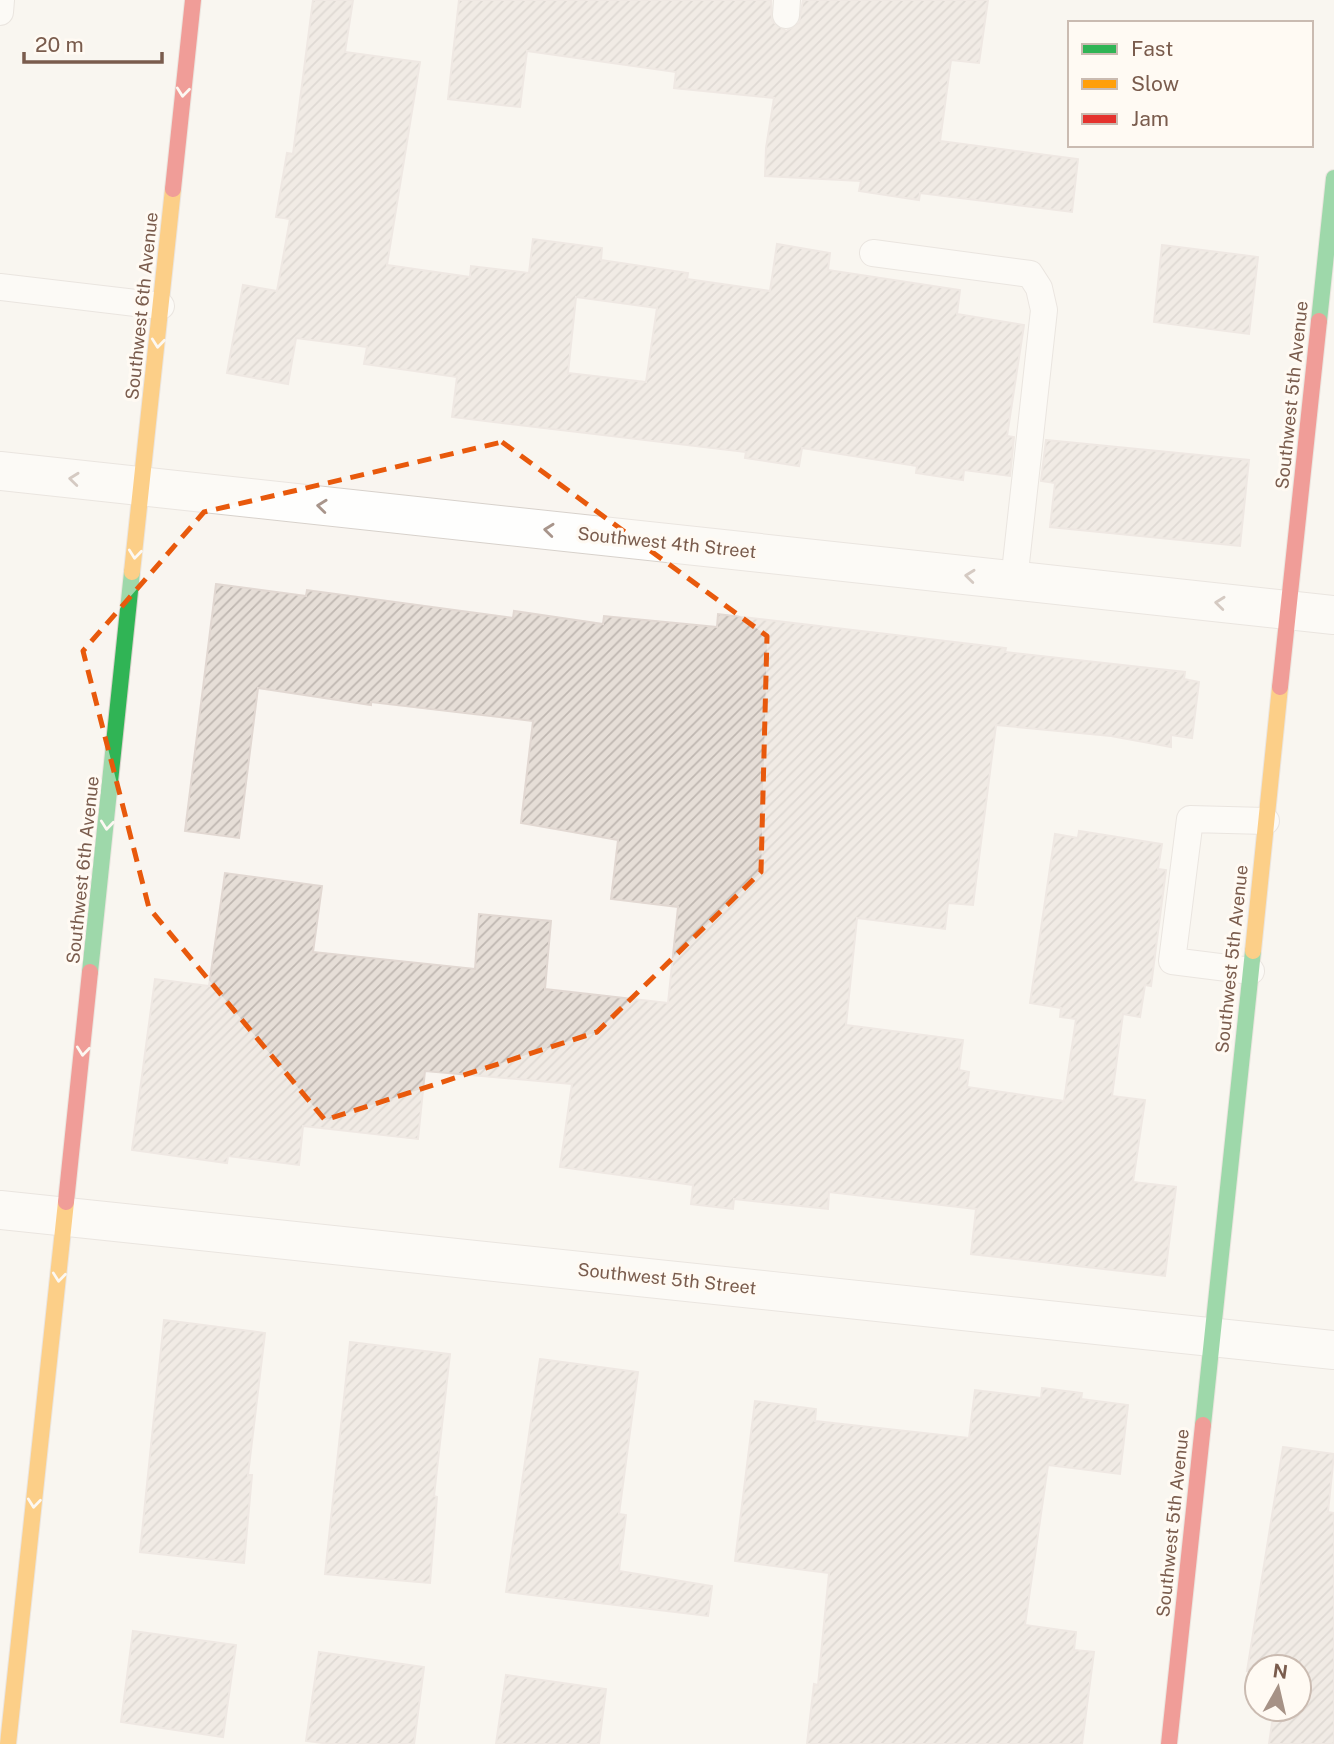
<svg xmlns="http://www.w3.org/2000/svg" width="1334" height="1744" viewBox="0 0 1334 1744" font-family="'Public Sans',sans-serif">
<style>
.building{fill:url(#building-hatch);stroke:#e2d8d2;stroke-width:2;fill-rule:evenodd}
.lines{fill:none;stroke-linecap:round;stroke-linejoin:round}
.lane-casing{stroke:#d7d1cb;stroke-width:28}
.street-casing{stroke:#d7d1cb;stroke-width:40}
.fast-casing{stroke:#d9d2cb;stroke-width:18}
.slow-casing{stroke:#d9d2cb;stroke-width:18}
.jam-casing{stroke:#d9d2cb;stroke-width:18}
.lane{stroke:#fefefd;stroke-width:26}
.street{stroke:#fefefd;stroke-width:38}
.fast{stroke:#30b455;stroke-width:16}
.slow{stroke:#ff9f0a;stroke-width:16}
.jam{stroke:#e5322d;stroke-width:16}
.oneway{stroke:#fffaf3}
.oneway2{stroke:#a8958b}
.marked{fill:none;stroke:#e8590c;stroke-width:5;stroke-dasharray:14 9;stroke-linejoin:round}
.labels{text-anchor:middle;stroke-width:6;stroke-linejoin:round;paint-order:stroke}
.street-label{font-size:18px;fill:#7a5c4d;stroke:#fffaf3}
</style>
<defs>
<pattern id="building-hatch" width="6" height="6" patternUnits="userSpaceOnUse" patternTransform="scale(1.75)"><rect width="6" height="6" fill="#e6ded7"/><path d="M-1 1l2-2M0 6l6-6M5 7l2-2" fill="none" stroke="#bfb7b1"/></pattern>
</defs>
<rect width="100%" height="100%" fill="#f9f5f0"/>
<g class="building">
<path d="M313 0H353L345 52 420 62 387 265 470 277 471 266 529 273 533 239 602 248 601 260 688 273 687 279 770 291 777 244 830 253 828 270 960 290 957 314 1024 325 1007 436 1014 437 1010 476 964 470 963 480 916 473 917 466 802 448 799 466 745 458 746 452 452 417 457 377 364 364 367 347 296 338 288 384 227 373 243 285 277 291 290 219 276 217 287 153 293 154ZM576 297 657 308 646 382 568 373Z"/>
<polygon points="459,0 771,0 772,21 786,31 799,23 803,0 988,0 979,63 951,60 940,141 1078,159 1072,212 920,193 919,200 859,191 861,181 765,176 766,148 774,98 674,88 676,72 527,51 520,107 448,99"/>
<polygon points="1162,245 1258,257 1249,334 1154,322"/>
<polygon points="1046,440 1249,460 1240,546 1050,527 1055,483 1041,481"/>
<polygon points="216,584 306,596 307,590 513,618 514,611 603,624 604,616 717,627 718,614 1006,648 1005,652 1185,672 1184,679 1199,682 1192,738 1171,735 1171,747 1111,736 996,725 973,905 948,903 945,929 857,918 846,1025 963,1040 959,1070 969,1072 967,1087 1064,1101 1076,1019 1060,1017 1061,1008 1030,1003 1055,834 1078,838 1079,831 1162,844 1158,869 1166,870 1151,986 1145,985 1140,1017 1123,1014 1112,1096 1145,1100 1133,1182 1176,1187 1165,1276 971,1254 976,1209 829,1192 828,1209 734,1199 733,1209 691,1204 693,1185 560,1167 572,1084 425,1071 418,1139 303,1126 299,1165 228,1156 227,1163 132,1150 155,979 209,986 225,873 322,886 313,952 475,969 479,914 551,921 545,989 668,1003 678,907 611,899 618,840 521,823 533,721 371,702 371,705 258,688 239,838 185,831"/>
<polygon points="164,1320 265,1333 248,1475 252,1475 244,1563 140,1552"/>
<polygon points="350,1342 450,1354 434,1496 437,1497 430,1583 325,1574"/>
<polygon points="540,1359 638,1372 619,1514 626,1515 619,1571 712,1586 708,1616 506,1592"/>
<polygon points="1042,1388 1082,1393 1081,1399 1128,1405 1120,1474 1048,1465 1025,1625 1076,1632 1074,1650 1094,1652 1082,1744 807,1744 814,1684 818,1685 829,1573 735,1561 755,1401 816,1409 815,1421 969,1438 975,1390 1041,1398"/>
<polygon points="1283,1447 1334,1454 1328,1512 1334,1513 1334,1744 1269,1744 1274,1709 1299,1709 1299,1667 1257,1667 1257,1672 1247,1671"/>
<polygon points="133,1631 236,1645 223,1737 121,1722"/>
<polygon points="319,1652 424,1667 414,1744 331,1744 306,1741"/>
<polygon points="506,1675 606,1689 599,1744 496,1744"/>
</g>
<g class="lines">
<defs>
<g id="lane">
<polyline points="0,12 1,0"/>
<polyline points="786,15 787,0"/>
<polyline points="873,253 1030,274 1039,288 1044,310 1014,581"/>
<polyline points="0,287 161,306"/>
<polyline points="1251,971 1172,961 1190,819 1266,821"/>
</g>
<g id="street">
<polyline points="0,471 1334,615"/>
<polyline points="0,1210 1334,1350"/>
</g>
<g id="fast">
<polyline points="1319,321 1334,178"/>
<polyline points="90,972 132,572"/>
<polyline points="1203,1425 1253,951"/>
</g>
<g id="slow">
<polyline points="132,572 173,189"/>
<polyline points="1253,951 1280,687"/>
<polyline points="8,1744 66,1202"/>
</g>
<g id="jam">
<polyline points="173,189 193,0"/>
<polyline points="1280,687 1319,321"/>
<polyline points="66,1202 90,972"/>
<polyline points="1169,1744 1203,1425"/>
</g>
</defs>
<use href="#lane" class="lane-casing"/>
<use href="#street" class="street-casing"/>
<use href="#fast" class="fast-casing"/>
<use href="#slow" class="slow-casing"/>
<use href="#jam" class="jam-casing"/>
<use href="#lane" class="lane"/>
<use href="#street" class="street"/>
<use href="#fast" class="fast"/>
<use href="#slow" class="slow"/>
<use href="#jam" class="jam"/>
</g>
<defs><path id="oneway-chevron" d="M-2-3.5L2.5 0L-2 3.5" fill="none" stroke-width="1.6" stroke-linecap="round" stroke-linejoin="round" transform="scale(1.75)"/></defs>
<g class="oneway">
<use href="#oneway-chevron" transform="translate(183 92) rotate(96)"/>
<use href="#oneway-chevron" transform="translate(158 343) rotate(96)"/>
<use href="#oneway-chevron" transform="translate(135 554) rotate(96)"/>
<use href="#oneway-chevron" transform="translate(107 825) rotate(96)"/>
<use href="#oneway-chevron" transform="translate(83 1051) rotate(96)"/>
<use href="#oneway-chevron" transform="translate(59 1277) rotate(96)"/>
<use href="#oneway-chevron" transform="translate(34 1503) rotate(96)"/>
</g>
<g class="oneway2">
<use href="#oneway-chevron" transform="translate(74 479) rotate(-174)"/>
<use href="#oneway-chevron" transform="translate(322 506) rotate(-174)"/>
<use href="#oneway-chevron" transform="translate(549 530) rotate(-174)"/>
<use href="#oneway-chevron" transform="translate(970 576) rotate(-174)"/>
<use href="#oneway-chevron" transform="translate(1220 603) rotate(-174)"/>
</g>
<path d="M0 0H1334V1744H0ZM502 442 767 636 761 872 597 1032 325 1120 149 908 83 651 204 512Z" fill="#f9f5f0" fill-opacity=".55" fill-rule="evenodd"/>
<path class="marked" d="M502 442 767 636 761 872 597 1032 325 1120 149 908 83 651 204 512Z"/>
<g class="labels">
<g class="street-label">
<text transform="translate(142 306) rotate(-84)" y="6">Southwest 6th Avenue</text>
<text transform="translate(1292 395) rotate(-84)" y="6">Southwest 5th Avenue</text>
<text transform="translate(667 543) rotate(6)" y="6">Southwest 4th Street</text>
<text transform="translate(83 870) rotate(-84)" y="6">Southwest 6th Avenue</text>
<text transform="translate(1232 959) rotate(-84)" y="6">Southwest 5th Avenue</text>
<text transform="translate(667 1279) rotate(6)" y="6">Southwest 5th Street</text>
<text transform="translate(1173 1523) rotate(-84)" y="6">Southwest 5th Avenue</text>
</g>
</g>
<rect x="1068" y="21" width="245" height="126" fill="#fffaf3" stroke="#cabbb1" stroke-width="2"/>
<rect x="1082" y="44" width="35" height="10" fill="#30b455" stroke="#cabbb1" stroke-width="2"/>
<text x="1131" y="56" font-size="21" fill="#7a5c4d">Fast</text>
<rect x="1082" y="79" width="35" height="10" fill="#ff9f0a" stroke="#cabbb1" stroke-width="2"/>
<text x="1131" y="91" font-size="21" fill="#7a5c4d">Slow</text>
<rect x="1082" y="114" width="35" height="10" fill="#e5322d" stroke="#cabbb1" stroke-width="2"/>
<text x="1131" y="126" font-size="21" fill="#7a5c4d">Jam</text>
<g transform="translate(1278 1688) rotate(8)"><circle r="33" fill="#fffaf3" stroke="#cabbb1" stroke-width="2"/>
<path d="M0-5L12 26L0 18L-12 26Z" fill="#a69286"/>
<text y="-10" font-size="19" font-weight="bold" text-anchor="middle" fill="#7a5c4d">N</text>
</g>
<path d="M24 52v10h138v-10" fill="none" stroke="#7a5c4d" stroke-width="3.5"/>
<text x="35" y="52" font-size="21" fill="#7a5c4d" stroke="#fffaf3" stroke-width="5" paint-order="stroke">20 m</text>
</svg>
